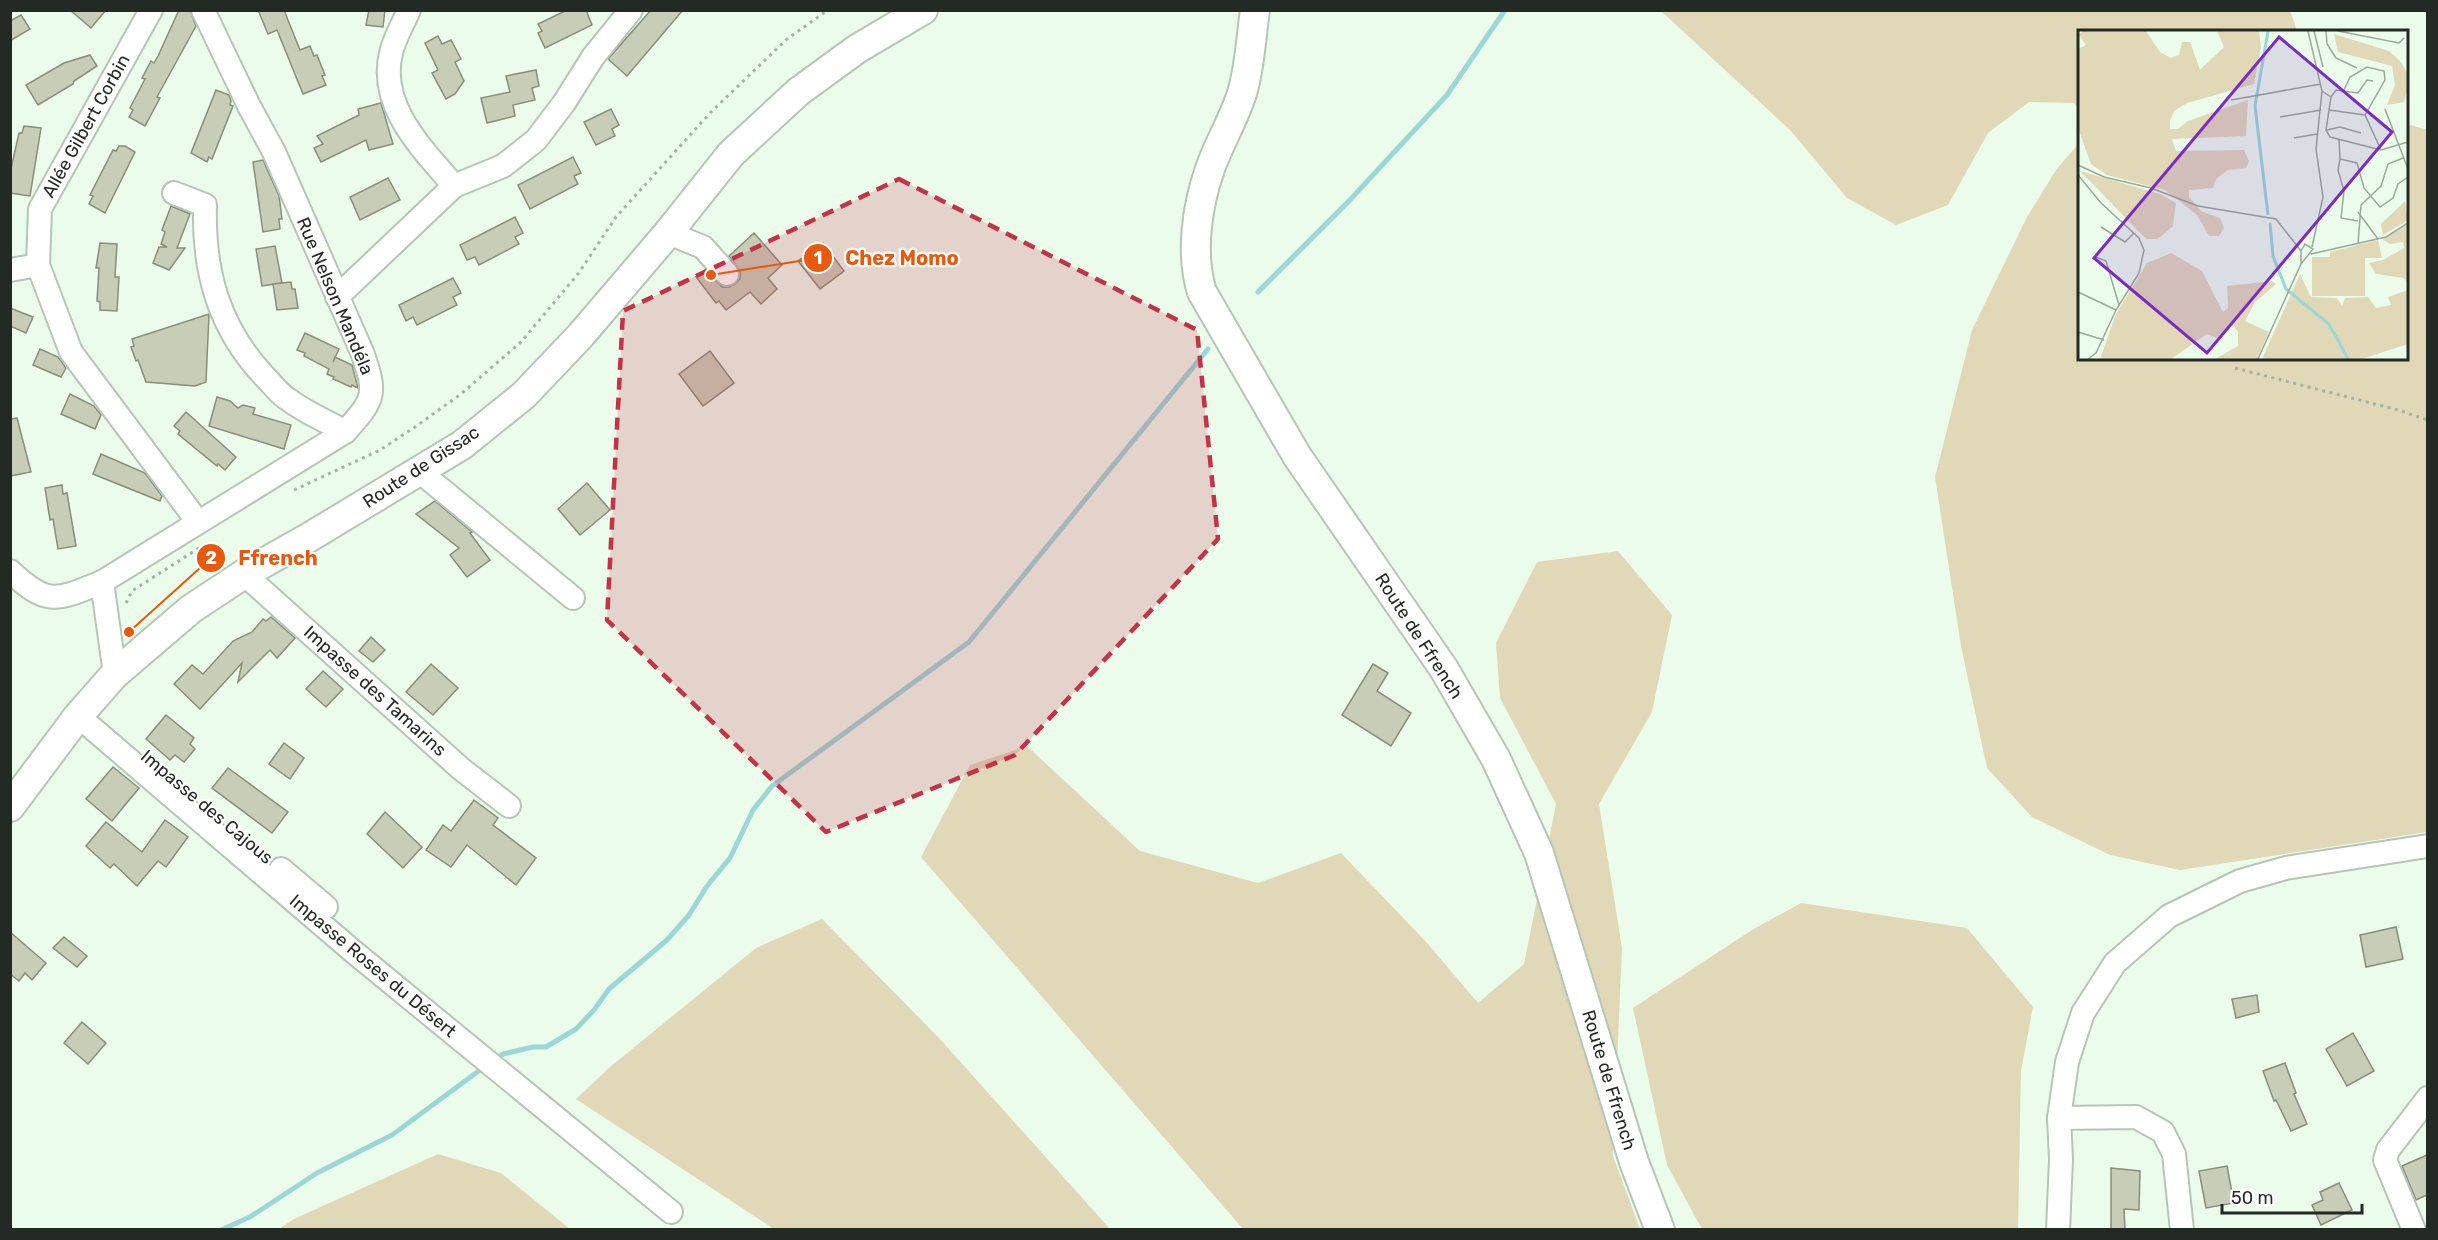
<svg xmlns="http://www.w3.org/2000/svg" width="2438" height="1240" viewBox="0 0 2438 1240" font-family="Rubik,sans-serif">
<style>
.green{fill:#e1d8b8}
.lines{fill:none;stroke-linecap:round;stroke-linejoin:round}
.stream{stroke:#9cd7d7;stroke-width:5}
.building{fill:#c7cdb7;stroke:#888e79;stroke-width:1.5}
.minor-casing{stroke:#b5c6b5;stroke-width:26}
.major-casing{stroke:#b5c6b5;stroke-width:32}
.path{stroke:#a5b2a4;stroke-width:3;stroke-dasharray:3 4.5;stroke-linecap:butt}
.minor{stroke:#fff;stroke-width:22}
.major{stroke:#fff;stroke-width:28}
.marked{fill:#c33249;fill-opacity:0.2;stroke:#c33249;stroke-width:4.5;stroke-dasharray:12 8;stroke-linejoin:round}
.labels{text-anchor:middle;stroke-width:4.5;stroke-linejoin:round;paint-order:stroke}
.street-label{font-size:18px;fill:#232923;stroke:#fff}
.inset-river{fill:none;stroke:#9cd7d7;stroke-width:3}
.inset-road{fill:none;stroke:#9ba89a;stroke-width:1.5}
.view{fill:#7b2cbf;fill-opacity:0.15;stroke:#7b2cbf;stroke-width:3}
.inset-edge{fill:none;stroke:#232923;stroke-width:3}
.leader{fill:none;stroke:#e8590c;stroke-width:2}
.callout-dot{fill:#e8590c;stroke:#fff;stroke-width:2}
.mark-label{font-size:18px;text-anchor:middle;font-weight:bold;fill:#fff}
.callout-label{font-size:20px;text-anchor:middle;font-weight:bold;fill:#e8590c;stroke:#fff;stroke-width:4.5;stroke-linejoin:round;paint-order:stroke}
</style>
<rect width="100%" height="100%" fill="#ebfcea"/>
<g class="green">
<polygon points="2290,10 2297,31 2080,32 2079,110 2074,103 2029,102 1988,133 1948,205 1896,225 1847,198 1791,131 1661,11"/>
<polygon points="2407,124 2428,130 2427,832 2180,870 2110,855 2032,817 1987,768 1961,646 1935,477 1972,330 2027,217 2056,170 2079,143 2080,358 2406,358"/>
<polygon points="1618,551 1672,615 1652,712 1599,804 1622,948 1613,1156 1640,1229 1243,1229 921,857 970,765 1027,746 1140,851 1258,883 1341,853 1428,944 1478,1003 1524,964 1556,804 1500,698 1496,643 1537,562"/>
<polygon points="1801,903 1967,928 2033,1007 2021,1071 2018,1229 1702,1229 1667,1165 1633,1008 1752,930"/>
<polygon points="822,919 939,1038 1110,1229 774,1229 576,1099 610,1067 756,948"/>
<polygon points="438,1154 501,1173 570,1229 279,1229 294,1219"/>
</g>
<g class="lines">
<g class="stream">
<polyline points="1258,292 1348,202 1447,95 1505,10"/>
<polyline points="494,1060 503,1054 533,1047 546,1047 576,1029 594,1010 609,989 667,940 689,915 707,886 730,858 753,810 772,786 969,642 1208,349"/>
<polyline points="221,1230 250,1217 317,1173 392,1135 484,1067"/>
</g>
</g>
<g class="building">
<polygon points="70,10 106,10 91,28"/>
<polygon points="179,10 190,10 196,26 157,97 160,98 145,126 129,117 133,110 130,108 145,79 142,78 151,61 154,63 158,56"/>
<polygon points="258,10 284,10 300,50 310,46 314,56 317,55 325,75 322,76 326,85 303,94 277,30 268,34"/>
<polygon points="369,10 385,10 383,27 366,25"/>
<polygon points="567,10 586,10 592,25 545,48 538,33 542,31 538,24"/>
<polygon points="651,10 683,10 627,76 608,59"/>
<polygon points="21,15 30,29 10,41 10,21"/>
<polygon points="438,36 442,44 451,40 461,59 455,62 464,81 455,94 446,99 432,73 438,70 425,43"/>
<polygon points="90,55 97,66 74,81 73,84 38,105 26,85 64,63"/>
<polygon points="536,70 539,86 532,88 535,100 513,105 515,116 487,123 481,98 510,92 506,76"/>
<polygon points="216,90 229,95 231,101 230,105 233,106 212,159 209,157 207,162 191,153"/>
<polygon points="381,103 393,144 369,150 366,140 321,162 314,148 323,144 317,136 359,115 358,109"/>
<polygon points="611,109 619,125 612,129 615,136 596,145 584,122"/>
<polygon points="24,126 41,128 30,196 10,193 10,173 19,133 22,133"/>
<polygon points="119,146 125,146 135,152 105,213 89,204 93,196 90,195 113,150 116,151"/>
<polygon points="573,157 581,173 574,176 578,184 530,209 518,185"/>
<polygon points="263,160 279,196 282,219 279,219 280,229 263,232 253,162"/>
<polygon points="388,178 400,200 360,220 350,197"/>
<polygon points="171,206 190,214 177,248 185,248 169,270 153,263 159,247 167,247 161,244 165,232 162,230"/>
<polygon points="515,217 523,233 515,237 519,244 479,265 475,257 467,260 460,245"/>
<polygon points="754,233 782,265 768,278 777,289 761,304 750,292 726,310 719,301 716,303 696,277 705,270 722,287 729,287 735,284 740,279 740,271 729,256"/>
<polygon points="100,243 117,244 115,277 119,277 117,311 100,310 100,302 97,301 99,268 96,268"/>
<polygon points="823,243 844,271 820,289 798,261"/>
<polygon points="275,246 282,283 262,286 256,249"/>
<polygon points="453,278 461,293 453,297 457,305 417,325 413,317 406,321 399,305"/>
<polygon points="291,282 292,289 295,289 298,308 277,310 273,284"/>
<polygon points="10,308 33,317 26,333 10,326"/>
<polygon points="209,314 206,382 195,386 146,382 138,360 136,361 131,347 134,346 132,339"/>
<polygon points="305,333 339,349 333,362 335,357 352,365 358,388 352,385 351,387 333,379 334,377 327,374 329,369 304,356 305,353 297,350"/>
<polygon points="40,349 58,357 66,368 61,377 33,365"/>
<polygon points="710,351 734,383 703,406 679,374"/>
<polygon points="70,394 94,406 101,415 95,429 61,414"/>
<polygon points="217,397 230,401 238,408 243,405 255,408 253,414 291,425 284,449 209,426"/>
<polygon points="186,412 236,457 225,470 218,464 217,466 178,434 180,431 174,426"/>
<polygon points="17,418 31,472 10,476 10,419"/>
<polygon points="101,454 145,473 162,496 160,501 93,474"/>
<polygon points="587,483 610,510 580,535 558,509"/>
<polygon points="62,485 63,494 67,493 76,546 58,549 53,519 50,520 45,488"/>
<polygon points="435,501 472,532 470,533 490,560 467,577 450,555 459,548 416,514"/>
<polygon points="271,617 295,638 277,658 270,650 238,682 242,663 200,709 174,684 192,665 203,674 233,641 252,632 263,619 266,621"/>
<polygon points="371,637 385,650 373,662 359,651"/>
<polygon points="431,664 458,688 433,715 406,692"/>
<polygon points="1373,664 1388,673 1377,691 1411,713 1391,746 1342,715"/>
<polygon points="323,671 343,689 326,707 306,689"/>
<polygon points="166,715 194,738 190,744 195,749 184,762 175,755 170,760 146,739"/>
<polygon points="284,743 304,758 290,779 269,764"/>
<polygon points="113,767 139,788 112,821 86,799"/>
<polygon points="228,768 288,812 272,833 212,788"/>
<polygon points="474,800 498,818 493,825 536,858 516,885 467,845 451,867 426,850 443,825 451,831"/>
<polygon points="385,812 422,847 403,868 367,834"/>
<polygon points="165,820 188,837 166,867 158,861 137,886 114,864 110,868 86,846 106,822 142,852"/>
<polygon points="2396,927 2403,959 2366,967 2360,935"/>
<polygon points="10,932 46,963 32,980 25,973 19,981 10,974"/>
<polygon points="64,937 87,956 77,967 53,948"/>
<polygon points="2257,995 2259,1012 2236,1018 2232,999"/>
<polygon points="82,1022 106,1043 88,1064 64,1043"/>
<polygon points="2353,1033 2374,1071 2347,1086 2326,1049"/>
<polygon points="2285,1063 2296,1093 2294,1094 2307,1124 2291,1131 2276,1100 2274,1101 2263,1071"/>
<polygon points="2427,1155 2427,1195 2416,1200 2402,1166"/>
<polygon points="2227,1166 2234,1203 2206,1208 2199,1171"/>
<polygon points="2111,1168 2140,1171 2139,1210 2124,1209 2125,1230 2111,1230"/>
<polygon points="2339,1183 2352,1210 2321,1225 2312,1205 2323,1200 2320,1192"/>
</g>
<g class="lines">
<defs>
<g id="minor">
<polyline points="151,10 40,209 38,265 71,352 198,522"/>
<polyline points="454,186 503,166 536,140 564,103 593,57 631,10"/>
<path d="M174 193 205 205C203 272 219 329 266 378 273 385 280 395 289 400 306 413 327 421 345 432"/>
<polyline points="668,233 703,247 727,274"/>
<polyline points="10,270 38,265"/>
<path d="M337 297 454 186C423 149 378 107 391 53 394 39 403 24 409 10"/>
<polyline points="419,471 573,598"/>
<path d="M10 571C48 607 57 600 102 582"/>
<polyline points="244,574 460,768 509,806"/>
<path d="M115 674 102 582 345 432C375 399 377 394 362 352L274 152 249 106 203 10"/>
<polyline points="78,716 355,953 671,1212"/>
<polyline points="281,869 326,907"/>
<polyline points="2059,1118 2136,1117 2163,1132 2174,1154 2182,1230"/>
<polyline points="2058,1230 2061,1159 2059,1118 2067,1062 2083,1013 2115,963 2169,916 2240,881 2286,868 2428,846"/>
<polyline points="2414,1230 2385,1160 2388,1150 2428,1098"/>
</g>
<g id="major">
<path d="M1255 10C1251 37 1250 67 1242 93 1234 119 1219 143 1210 169 1197 206 1190 254 1202 292L1297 456 1444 669 1496 759 1539 853 1634 1162 1660 1230"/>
<polyline points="10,807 78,716 115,674 191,609 244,574 308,538 462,445 524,395 581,335 668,233 731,154 798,92 857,49 923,10"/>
</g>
</defs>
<use href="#minor" class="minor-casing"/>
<use href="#major" class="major-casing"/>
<g class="path">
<polyline points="2235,368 2398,410 2428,420"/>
<polyline points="294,490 380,450 415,427 461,394 521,342 578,274 616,217 710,113 787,39 828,10"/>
<polyline points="126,603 132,591 199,548"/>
</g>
<use href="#minor" class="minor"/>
<use href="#major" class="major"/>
</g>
<path class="marked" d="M899 179 1197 330 1218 539 1015 755 826 832 607 620 623 311Z"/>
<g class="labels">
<g class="street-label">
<text transform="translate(86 126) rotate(-61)" y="6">Allée Gilbert Corbin</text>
<text transform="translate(335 296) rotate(67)" y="6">Rue Nelson Mandéla</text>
<text transform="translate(421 467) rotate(-33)" y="6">Route de Gissac</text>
<text transform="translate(1419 636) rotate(57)" y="6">Route de Ffrench</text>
<text transform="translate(375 691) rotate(42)" y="6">Impasse des Tamarins</text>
<text transform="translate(207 807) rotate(40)" y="6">Impasse des Cajous</text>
<text transform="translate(373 966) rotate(40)" y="6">Impasse Roses du Désert</text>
<text transform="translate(1609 1080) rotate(73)" y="6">Route de Ffrench</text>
</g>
</g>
<g transform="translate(2078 30)">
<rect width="330" height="330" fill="#ebfcea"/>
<path d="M5 1H68L82 22 93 28 101 25 104 12H112L122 40 146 17 139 1H181L183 17 176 54 109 73 96 81 92 91V99H100L110 91 170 70 168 106 94 109 98 121 166 120 171 131 168 138 150 140 138 149 135 158 111 160V167L123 181 142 188 146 198 141 206H131L119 185 87 160 29 145 13 134 0 98V19L8 15 1 5ZM256 4 311 21 322 31 329 42 330 58 326 72 309 75 317 55 314 36 260 22ZM2 141 82 164 98 173 95 196 80 209H68ZM327 171 330 190 305 205 303 194ZM330 195V252L325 248 298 244 291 233 305 230 326 218 325 212 312 214 304 209ZM300 210 304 228H287V266H234V227H252V222ZM93 223 124 241 145 282 150 278 149 256 194 251 198 254 177 272 167 291 191 302 179 329H137L160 316V302L155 295 139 308 129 304 93 329H22L38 284 69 233ZM222 244 233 267 259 268 264 276 267 268 290 267 298 278 313 275 310 267 330 260V314L284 329H184Z" fill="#e1d8b8"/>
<path class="inset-river" d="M190 1 177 76 190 185M192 193 195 226 208 259 251 294 270 329"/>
<path class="inset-road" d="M230 1 244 61 238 119 245 167 234 217M236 1 245 37M248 1 249 14 258 28M260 1 321 13 326 8M258 28 279 38M266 60 272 47 289 37 306 41 307 50 287 85M244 61 253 67 248 100 252 107 303 120 330 112M253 67 258 60 280 63 289 50 295 51M153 70 243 54M307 79 330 139M251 80 287 85 303 120M202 87 243 80M249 100 262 97 283 103M216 108 239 104M261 110 262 129 279 133 286 158 302 177 315 168 320 154 330 147M262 129 260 140 266 161 263 188 280 191M0 135 26 147 73 158 120 176 198 189 223 221V234M0 145 23 173 61 208 66 220 61 243 38 280 18 323 10 329M280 182 300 209M23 197 47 212 56 203M280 214 283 175 303 156 310 134 325 128M233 224 308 207 330 193M18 227 28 231 41 275M0 262 38 280M0 302 26 310M180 329 223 234 235 219 227 214 223 221"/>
<path class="view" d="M201 7 314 102 129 323 16 228Z"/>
<rect width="330" height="330" class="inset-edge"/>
</g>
<path class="leader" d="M711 275L818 258M129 632L211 558"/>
<g class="callout-dot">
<circle cx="711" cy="275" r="6"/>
<circle cx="129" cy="632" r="6"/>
<circle cx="818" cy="258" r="15"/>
<circle cx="211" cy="558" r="15"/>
</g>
<g class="mark-label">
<text x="818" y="264">1</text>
<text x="211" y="564">2</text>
</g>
<g class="callout-label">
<text x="902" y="265">Chez Momo</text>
<text x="278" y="565">Ffrench</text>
</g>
<rect width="2438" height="1240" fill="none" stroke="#232923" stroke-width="24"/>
<path d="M2222 1204v9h140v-9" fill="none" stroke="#232923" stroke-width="3"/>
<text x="2231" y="1204" font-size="18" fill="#232923" stroke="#ffffff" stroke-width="4.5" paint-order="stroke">50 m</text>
</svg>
